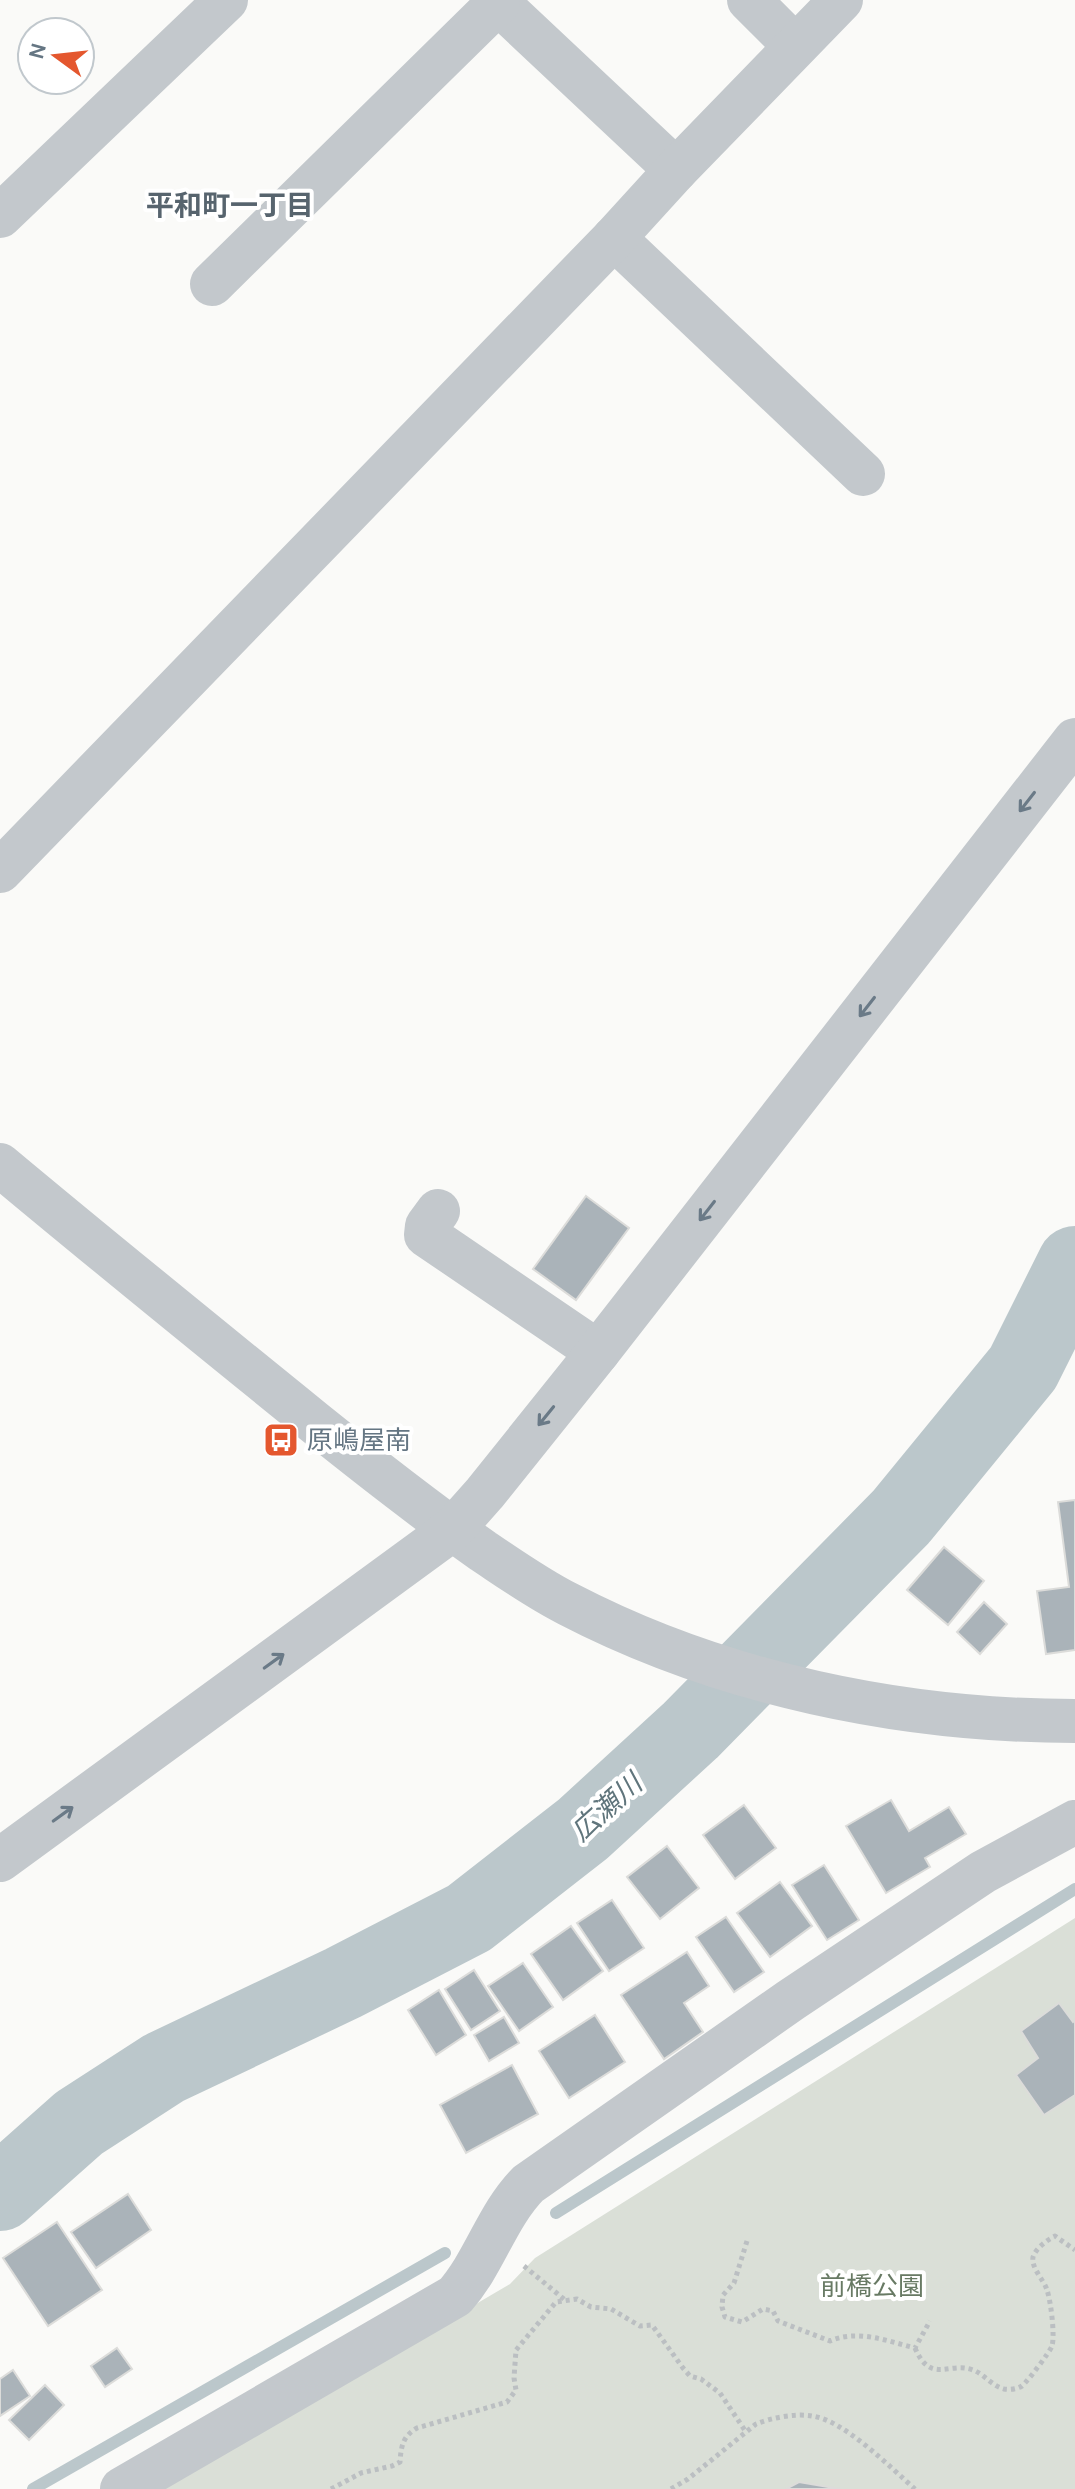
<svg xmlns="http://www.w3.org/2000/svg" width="1075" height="2489" viewBox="0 0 1075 2489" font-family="Karla,'Noto Sans JP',sans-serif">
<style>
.green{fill:#dadfd7}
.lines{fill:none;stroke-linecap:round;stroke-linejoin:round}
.stream{stroke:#bbc7cb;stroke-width:12}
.river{stroke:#bbc7cb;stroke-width:76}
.building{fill:#aab3b9;stroke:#dcdcda;stroke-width:2}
.path{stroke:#bbbfc2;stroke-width:5;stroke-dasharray:4 4;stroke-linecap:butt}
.minor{stroke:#c3c8cc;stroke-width:44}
.oneway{stroke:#6a7a87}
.labels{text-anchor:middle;stroke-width:8;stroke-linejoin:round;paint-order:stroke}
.poi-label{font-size:26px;fill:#657683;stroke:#fff;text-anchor:start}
.park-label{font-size:26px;fill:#687a64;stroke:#fff}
.neighbourhood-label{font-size:28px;font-weight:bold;fill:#57646e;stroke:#fff}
.water-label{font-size:28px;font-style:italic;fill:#60757c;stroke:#fff}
</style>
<rect width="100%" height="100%" fill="#fafaf8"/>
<polygon class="green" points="1075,1918 1075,2489 161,2489 510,2284 535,2258"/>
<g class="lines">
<g class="stream">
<polyline points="556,2213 1075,1889"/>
<polyline points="33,2489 445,2253"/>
</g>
<polyline class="river" points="0,2193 79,2123 164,2068 343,1983 469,1918 583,1829 691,1730 901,1517 1023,1368 1075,1264"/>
</g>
<g class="building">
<polygon points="586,1196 629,1228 576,1300 533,1269"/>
<polygon points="1075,1500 1075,1650 1046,1654 1037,1591 1069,1587 1058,1502"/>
<polygon points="944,1547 984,1581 948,1625 907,1590"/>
<polygon points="984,1602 1007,1624 980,1654 957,1632"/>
<polygon points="891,1800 909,1831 949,1807 966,1834 925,1858 930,1867 886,1893 846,1826"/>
<polygon points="744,1805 776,1848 735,1879 703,1835"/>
<polygon points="667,1846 699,1888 660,1919 627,1877"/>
<polygon points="824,1865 859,1920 827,1940 792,1885"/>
<polygon points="780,1882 812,1926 770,1957 737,1913"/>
<polygon points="612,1900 644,1948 609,1971 577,1923"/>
<polygon points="726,1917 764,1972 734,1992 696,1937"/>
<polygon points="571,1926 603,1971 563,2000 531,1954"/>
<polygon points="687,1952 709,1986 684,2003 703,2032 664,2059 621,1995"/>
<polygon points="523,1963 553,2007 519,2031 488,1986"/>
<polygon points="474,1970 500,2011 471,2030 445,1989"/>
<polygon points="439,1990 466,2035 436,2055 408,2010"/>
<polygon points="1059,2003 1073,2022 1075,2020 1075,2095 1044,2115 1016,2075 1038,2058 1021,2031"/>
<polygon points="595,2015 625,2062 569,2098 539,2051"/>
<polygon points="504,2017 519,2043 489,2061 474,2035"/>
<polygon points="512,2065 538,2114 466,2153 440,2105"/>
<polygon points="128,2194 151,2230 96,2268 71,2232"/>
<polygon points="57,2222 102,2290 48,2326 3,2258"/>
<polygon points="117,2348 132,2369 105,2387 91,2366"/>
<polygon points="13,2370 30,2396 0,2416 0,2379"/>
<polygon points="45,2385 64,2405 29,2440 9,2420"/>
<polygon points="799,2482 840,2489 786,2489"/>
</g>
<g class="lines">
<g class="path">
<path d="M747 2241 734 2283 723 2295 722 2307 725 2317 742 2322 763 2309 773 2311 778 2321 830 2341C858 2329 887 2341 915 2348L930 2321"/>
<polyline points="524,2266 565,2300"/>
<path d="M915 2348C931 2385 949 2361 973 2370 984 2374 992 2386 1004 2389 1010 2390 1017 2389 1022 2386 1028 2381 1049 2353 1052 2346 1055 2335 1051 2302 1047 2290 1044 2280 1031 2268 1033 2257 1036 2248 1047 2240 1055 2236L1075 2250"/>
<path d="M331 2489 361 2473 392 2466 400 2462C401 2446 403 2436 417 2428L507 2402 516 2390 514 2378 516 2350 556 2302 577 2299 591 2307 611 2309 640 2326 652 2325 683 2368 690 2376 701 2379 720 2393 746 2432"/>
<path d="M671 2489 688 2479 756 2424C771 2418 795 2413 812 2416 844 2420 891 2468 915 2489"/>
</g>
<g class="minor">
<polyline points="495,0 676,170"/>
<polyline points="749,0 795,46"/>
<polyline points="0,216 226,0"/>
<polyline points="614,238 863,474"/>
<polyline points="212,284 498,3"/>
<polyline points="0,871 614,238 676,170 841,0"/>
<path d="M0 1165C104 1252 209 1337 314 1422 370 1467 425 1510 483 1551 510 1569 538 1589 568 1604 722 1684 902 1721 1075 1721"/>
<polyline points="438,1211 427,1226 426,1235 598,1352"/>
<polyline points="0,1860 453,1529 485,1493 598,1352 1075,740"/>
<path d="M122 2489 455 2296C485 2262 496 2217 528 2184L791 2000 983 1872 1075 1822"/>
</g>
</g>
<defs><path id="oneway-shaft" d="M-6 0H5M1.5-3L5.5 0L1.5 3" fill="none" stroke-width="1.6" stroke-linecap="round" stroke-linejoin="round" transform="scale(2)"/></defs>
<g class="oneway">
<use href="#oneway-shaft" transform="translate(1027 802) rotate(128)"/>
<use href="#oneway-shaft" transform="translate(867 1007) rotate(128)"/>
<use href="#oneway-shaft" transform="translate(707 1211) rotate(128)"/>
<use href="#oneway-shaft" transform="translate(546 1416) rotate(129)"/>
<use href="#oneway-shaft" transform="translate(274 1661) rotate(-36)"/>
<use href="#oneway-shaft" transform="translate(63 1814) rotate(-36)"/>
</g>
<defs>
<symbol id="bus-square" viewBox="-11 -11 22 22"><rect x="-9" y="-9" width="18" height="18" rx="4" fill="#e4572e" stroke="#fff"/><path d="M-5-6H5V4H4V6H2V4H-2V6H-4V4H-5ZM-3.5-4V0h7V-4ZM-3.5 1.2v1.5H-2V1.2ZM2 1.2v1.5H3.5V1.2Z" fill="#fff"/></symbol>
</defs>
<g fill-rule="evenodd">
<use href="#bus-square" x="261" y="1420" width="40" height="40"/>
</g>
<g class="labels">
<g class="poi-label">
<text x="307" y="1449">原嶋屋南</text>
</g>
<g class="park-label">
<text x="872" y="2295">前橋公園</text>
</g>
<g class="neighbourhood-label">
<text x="230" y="215">平和町一丁目</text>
</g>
<g class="water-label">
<text transform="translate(606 1807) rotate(-42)" y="10">広瀬川</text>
</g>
</g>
<g transform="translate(56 56) rotate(285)"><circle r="38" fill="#ffffff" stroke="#c1c8cd" stroke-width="2"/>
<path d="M0-6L14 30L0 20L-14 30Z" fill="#e4572e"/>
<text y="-12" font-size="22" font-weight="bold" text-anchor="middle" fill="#657683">N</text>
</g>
</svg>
